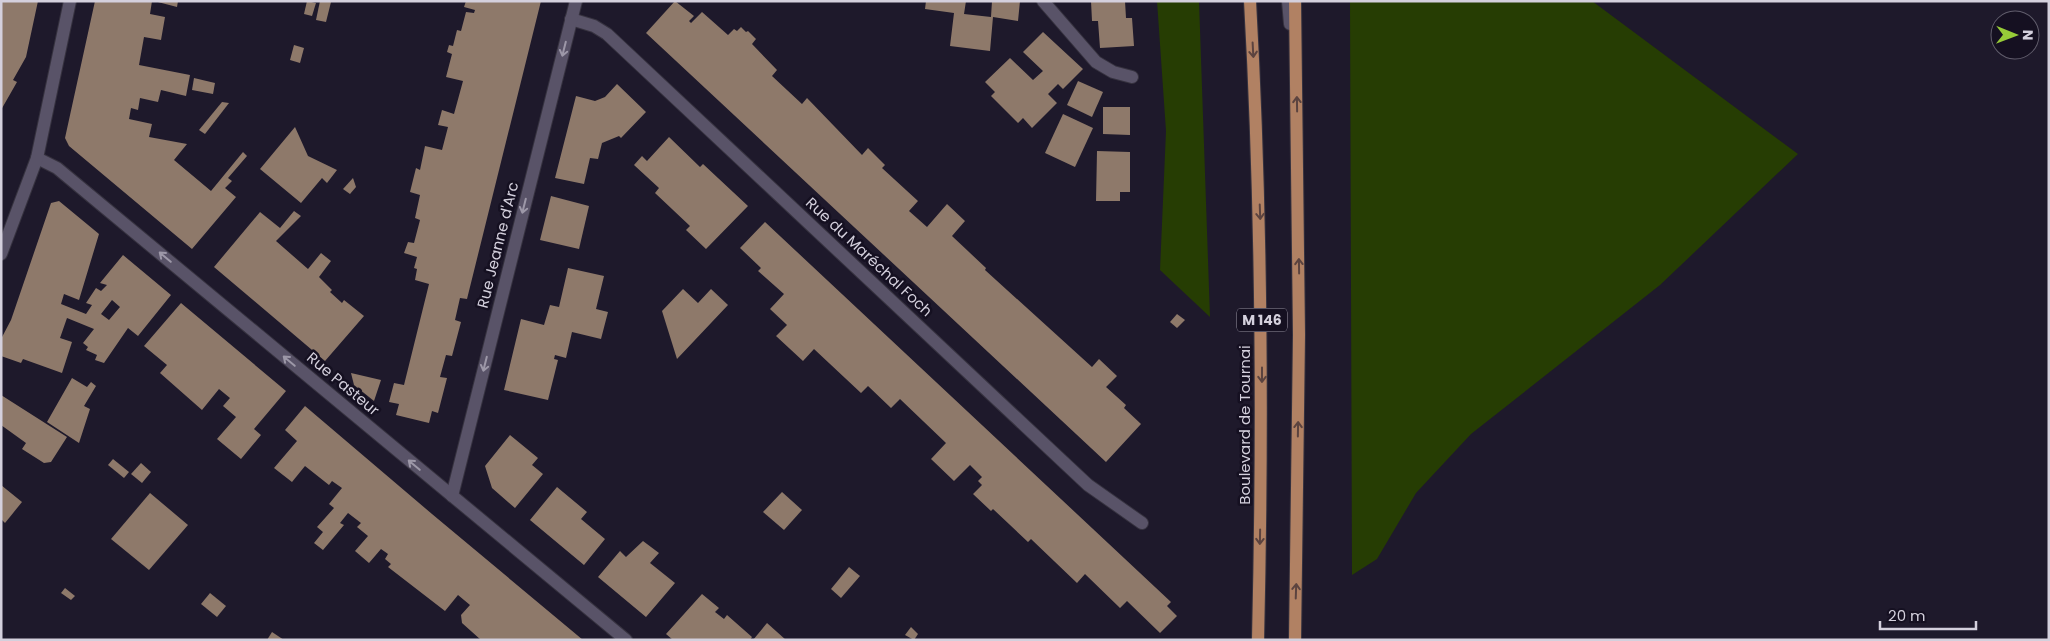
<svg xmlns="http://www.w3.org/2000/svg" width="2050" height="641" viewBox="0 0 2050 641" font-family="Poppins,sans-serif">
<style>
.green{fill:#263d03}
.building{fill:#8e796a;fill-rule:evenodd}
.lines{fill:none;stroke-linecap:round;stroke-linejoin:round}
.minor-casing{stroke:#36323f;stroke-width:14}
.major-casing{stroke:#36323f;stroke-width:14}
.minor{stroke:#595368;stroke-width:12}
.major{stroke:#b18163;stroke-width:12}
.oneway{stroke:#9d98a8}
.oneway2{stroke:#5b433f}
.labels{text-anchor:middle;stroke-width:5;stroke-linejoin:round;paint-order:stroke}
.shield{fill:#151021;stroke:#9b96a5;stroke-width:1}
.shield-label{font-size:14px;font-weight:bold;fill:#d4d0dd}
.street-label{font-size:15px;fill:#d4d0dd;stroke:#151021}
</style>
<rect width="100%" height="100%" fill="#1e192b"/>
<g class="green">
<polygon points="1157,1 1199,1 1210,317 1160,270 1166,131"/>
<polygon points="1350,1 1592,1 1798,154 1660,285 1471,434 1416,493 1377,559 1352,575"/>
</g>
<g class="building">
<polygon points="1,1 38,1 26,57 13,80 17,82 1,110"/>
<polygon points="95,1 152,1 150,14 165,17 161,40 144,37 139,65 190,75 186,96 161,90 158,102 140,98 138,110 131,108 129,119 152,124 149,137 187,144 174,160 211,191 243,152 247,156 228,178 232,181 225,188 236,197 192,249 69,146 65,138"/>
<polygon points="154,1 178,1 177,7"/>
<polygon points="307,1 316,3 312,16 304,14"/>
<polygon points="320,1 331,2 326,22 316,20"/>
<polygon points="466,1 541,1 467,299 460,298 455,320 461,322 452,356 446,355 440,377 447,378 438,413 432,411 429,423 396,415 399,404 389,402 394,383 404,385 429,284 415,280 417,269 414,268 417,257 404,253 408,242 414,243 420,220 415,218 420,195 410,192 416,168 420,170 425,146 442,150 448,127 438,125 442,110 454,114 463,81 446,77 452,54 447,52 449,45 453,46 457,30 461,31 466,12 474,13 475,10 464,7"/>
<polygon points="675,1 694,16 689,21 691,23 702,12 728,35 734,29 737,31 741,27 746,32 748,31 756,39 752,44 777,70 772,76 802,104 807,98 862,155 868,148 885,165 882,168 918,201 909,211 927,227 947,204 965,221 952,236 986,268 985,270 1092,367 1099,359 1117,376 1106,387 1126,405 1124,408 1141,424 1106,462 646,33"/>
<polygon points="926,1 966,1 964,14 991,17 992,1 1020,1 1018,21 993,17 990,51 950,46 954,13 925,9"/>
<polygon points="1091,1 1125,1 1126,18 1132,18 1134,46 1100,48 1098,21 1092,21"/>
<polygon points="1043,32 1083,69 1063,89 1058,84 1048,94 1057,103 1032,128 1023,118 1018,123 991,96 995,92 985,82 1010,58 1033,80 1043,71 1023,52"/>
<polygon points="294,45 304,48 300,63 290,60"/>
<polygon points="194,78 215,83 213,94 192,90"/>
<polygon points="1078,81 1103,92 1092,117 1067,105"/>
<polygon points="617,84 646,112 621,138 619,136 602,143 598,159 590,158 584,184 555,178 576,96 595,101 605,97"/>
<polygon points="222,102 229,103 205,134 199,130"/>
<polygon points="1103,107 1130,107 1130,135 1103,134"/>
<polygon points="1063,114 1093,128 1075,167 1045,153"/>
<polygon points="295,127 308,156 337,170 327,183 322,178 301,203 260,169"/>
<polygon points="669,137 700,167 703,164 748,206 706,249 686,230 690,226 655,193 659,188 634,165 642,156 647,161"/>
<polygon points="1097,151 1130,152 1130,192 1120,192 1120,201 1096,201"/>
<polygon points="353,178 356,187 350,194 343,189"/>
<polygon points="551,196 589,206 579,249 540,240"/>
<path d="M59 201 99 234 79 300 64 294 61 304 86 314 92 305 86 303 96 288 101 291 107 285 100 283 123 255 171 295 138 336 128 328 104 363 95 360 97 355 86 350 88 347 83 343 94 329 67 318 60 338 72 342 62 373 23 359 21 363 1 356V339L11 320 51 203ZM112 300 120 307 109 320 101 314Z"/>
<polygon points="294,211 301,216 276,241 308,269 321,253 331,261 319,277 332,290 330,292 342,303 344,300 364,316 325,361 214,267 260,212 280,228"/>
<polygon points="765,222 1171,602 1167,606 1177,616 1160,633 1127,601 1120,608 1085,574 1077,583 1031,539 1028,542 993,509 991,511 973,494 982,485 978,481 982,477 970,465 954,481 931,459 946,443 900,399 891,408 868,386 861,393 814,349 803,361 776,336 787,325 770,309 784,294 758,271 761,268 740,248"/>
<polygon points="568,268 604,276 596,309 608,312 601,339 572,332 566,358 555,355 554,359 558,360 548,400 504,390 521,319 544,325 550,305 559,307"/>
<polygon points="683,289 698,303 711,289 728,305 677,359 662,311"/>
<polygon points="181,303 286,391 254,429 261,435 241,459 217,439 236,417 223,406 230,398 219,389 202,410 160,373 167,365 144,346"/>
<polygon points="1177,314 1185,320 1177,328 1170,322"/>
<polygon points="351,373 381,380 374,401 354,385"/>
<polygon points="72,378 87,387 91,382 96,386 84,406 90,409 79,443 47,422"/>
<polygon points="1,395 67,437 51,462 44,463 22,449 26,443 1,425"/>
<polygon points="305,406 432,514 583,640 481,640 462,623 461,615 470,605 458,595 445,611 388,567 391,564 385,559 388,554 381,549 369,563 355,551 368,536 357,527 361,523 348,513 340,523 344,525 323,550 314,543 323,532 317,527 334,508 329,504 342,488 332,481 329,485 305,466 292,482 274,468 297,441 285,430"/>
<polygon points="510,435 538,458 532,465 543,474 515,508 492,488 485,466"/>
<polygon points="113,459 129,472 124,478 108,465"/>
<polygon points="141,463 151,472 142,483 131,474"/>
<polygon points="1,485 22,502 5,523 1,519"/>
<polygon points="557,487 587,512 581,519 605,539 584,565 530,520"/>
<polygon points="782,492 802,510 784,530 763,512"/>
<polygon points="150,493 188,525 149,570 111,539"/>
<polygon points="643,541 659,553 650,563 675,583 646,617 598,577 620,551 626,557"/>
<polygon points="849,567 860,576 841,598 831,589"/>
<polygon points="65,588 75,596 71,600 61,593"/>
<polygon points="210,593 226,606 217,617 201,604"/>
<polygon points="702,594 719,608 715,612 724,619 727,615 752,637 750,640 673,640 666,634"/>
<polygon points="767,623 786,640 753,640"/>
<polygon points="911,627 918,634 914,640 905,635"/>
<polygon points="272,632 284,640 267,640"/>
</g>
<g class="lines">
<defs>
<g id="minor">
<polyline points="1043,1 1096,62 1113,72 1132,77"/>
<polyline points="1288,1 1290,24"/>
<polyline points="571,19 594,26 607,34 1088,485 1142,523"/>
<polyline points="37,158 57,168 626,640"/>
<polyline points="1,254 37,158 70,1"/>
<polyline points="452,496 576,1"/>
</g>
<g id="major">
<path d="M1250 1C1262 214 1263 427 1258 640"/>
<polyline points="1295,1 1299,335 1295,640"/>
</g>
</defs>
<use href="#minor" class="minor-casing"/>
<use href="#major" class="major-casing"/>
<use href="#minor" class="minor"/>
<use href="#major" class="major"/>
</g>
<defs><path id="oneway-shaft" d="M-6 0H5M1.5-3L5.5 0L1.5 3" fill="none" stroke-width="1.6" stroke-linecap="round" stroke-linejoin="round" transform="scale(1.25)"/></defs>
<g class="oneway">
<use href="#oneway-shaft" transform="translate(564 49) rotate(104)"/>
<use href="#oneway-shaft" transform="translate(524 206) rotate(104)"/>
<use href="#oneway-shaft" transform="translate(165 257) rotate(-140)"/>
<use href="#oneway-shaft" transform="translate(289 361) rotate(-140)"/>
<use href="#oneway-shaft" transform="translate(485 364) rotate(104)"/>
<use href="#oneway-shaft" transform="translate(414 465) rotate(-140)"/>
</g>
<g class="oneway2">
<use href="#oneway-shaft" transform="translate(1253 50) rotate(87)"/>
<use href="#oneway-shaft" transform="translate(1297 104) rotate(-91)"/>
<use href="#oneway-shaft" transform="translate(1260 212) rotate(88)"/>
<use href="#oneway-shaft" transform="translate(1299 266) rotate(-91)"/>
<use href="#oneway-shaft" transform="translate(1262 375) rotate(90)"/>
<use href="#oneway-shaft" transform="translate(1298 429) rotate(-89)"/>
<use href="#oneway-shaft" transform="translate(1260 537) rotate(91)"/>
<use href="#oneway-shaft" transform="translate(1296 591) rotate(-88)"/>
</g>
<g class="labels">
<rect class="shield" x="1237" y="308.5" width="50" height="23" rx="4"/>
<g class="shield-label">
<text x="1262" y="325">M 146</text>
</g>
<g class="street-label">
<text transform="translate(498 245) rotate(-76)" y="5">Rue Jeanne d'Arc</text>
<text transform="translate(869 257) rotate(43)" y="5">Rue du Maréchal Foch</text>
<text transform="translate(343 384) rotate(40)" y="5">Rue Pasteur</text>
<text transform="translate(1245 425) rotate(-90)" y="5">Boulevard de Tournai</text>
</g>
</g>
<rect width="2050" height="641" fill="none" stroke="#d4d0dd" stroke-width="5"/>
<g transform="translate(2015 35) rotate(91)"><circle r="24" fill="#151021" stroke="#615d6c"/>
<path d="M0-4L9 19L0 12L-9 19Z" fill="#97cc38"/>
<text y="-8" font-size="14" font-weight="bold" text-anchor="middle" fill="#d4d0dd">N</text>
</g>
<path d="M1880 621v8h96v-8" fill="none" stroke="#d4d0dd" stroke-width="2.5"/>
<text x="1888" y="621" font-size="15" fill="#d4d0dd" stroke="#151021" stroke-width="4" paint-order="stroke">20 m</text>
</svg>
